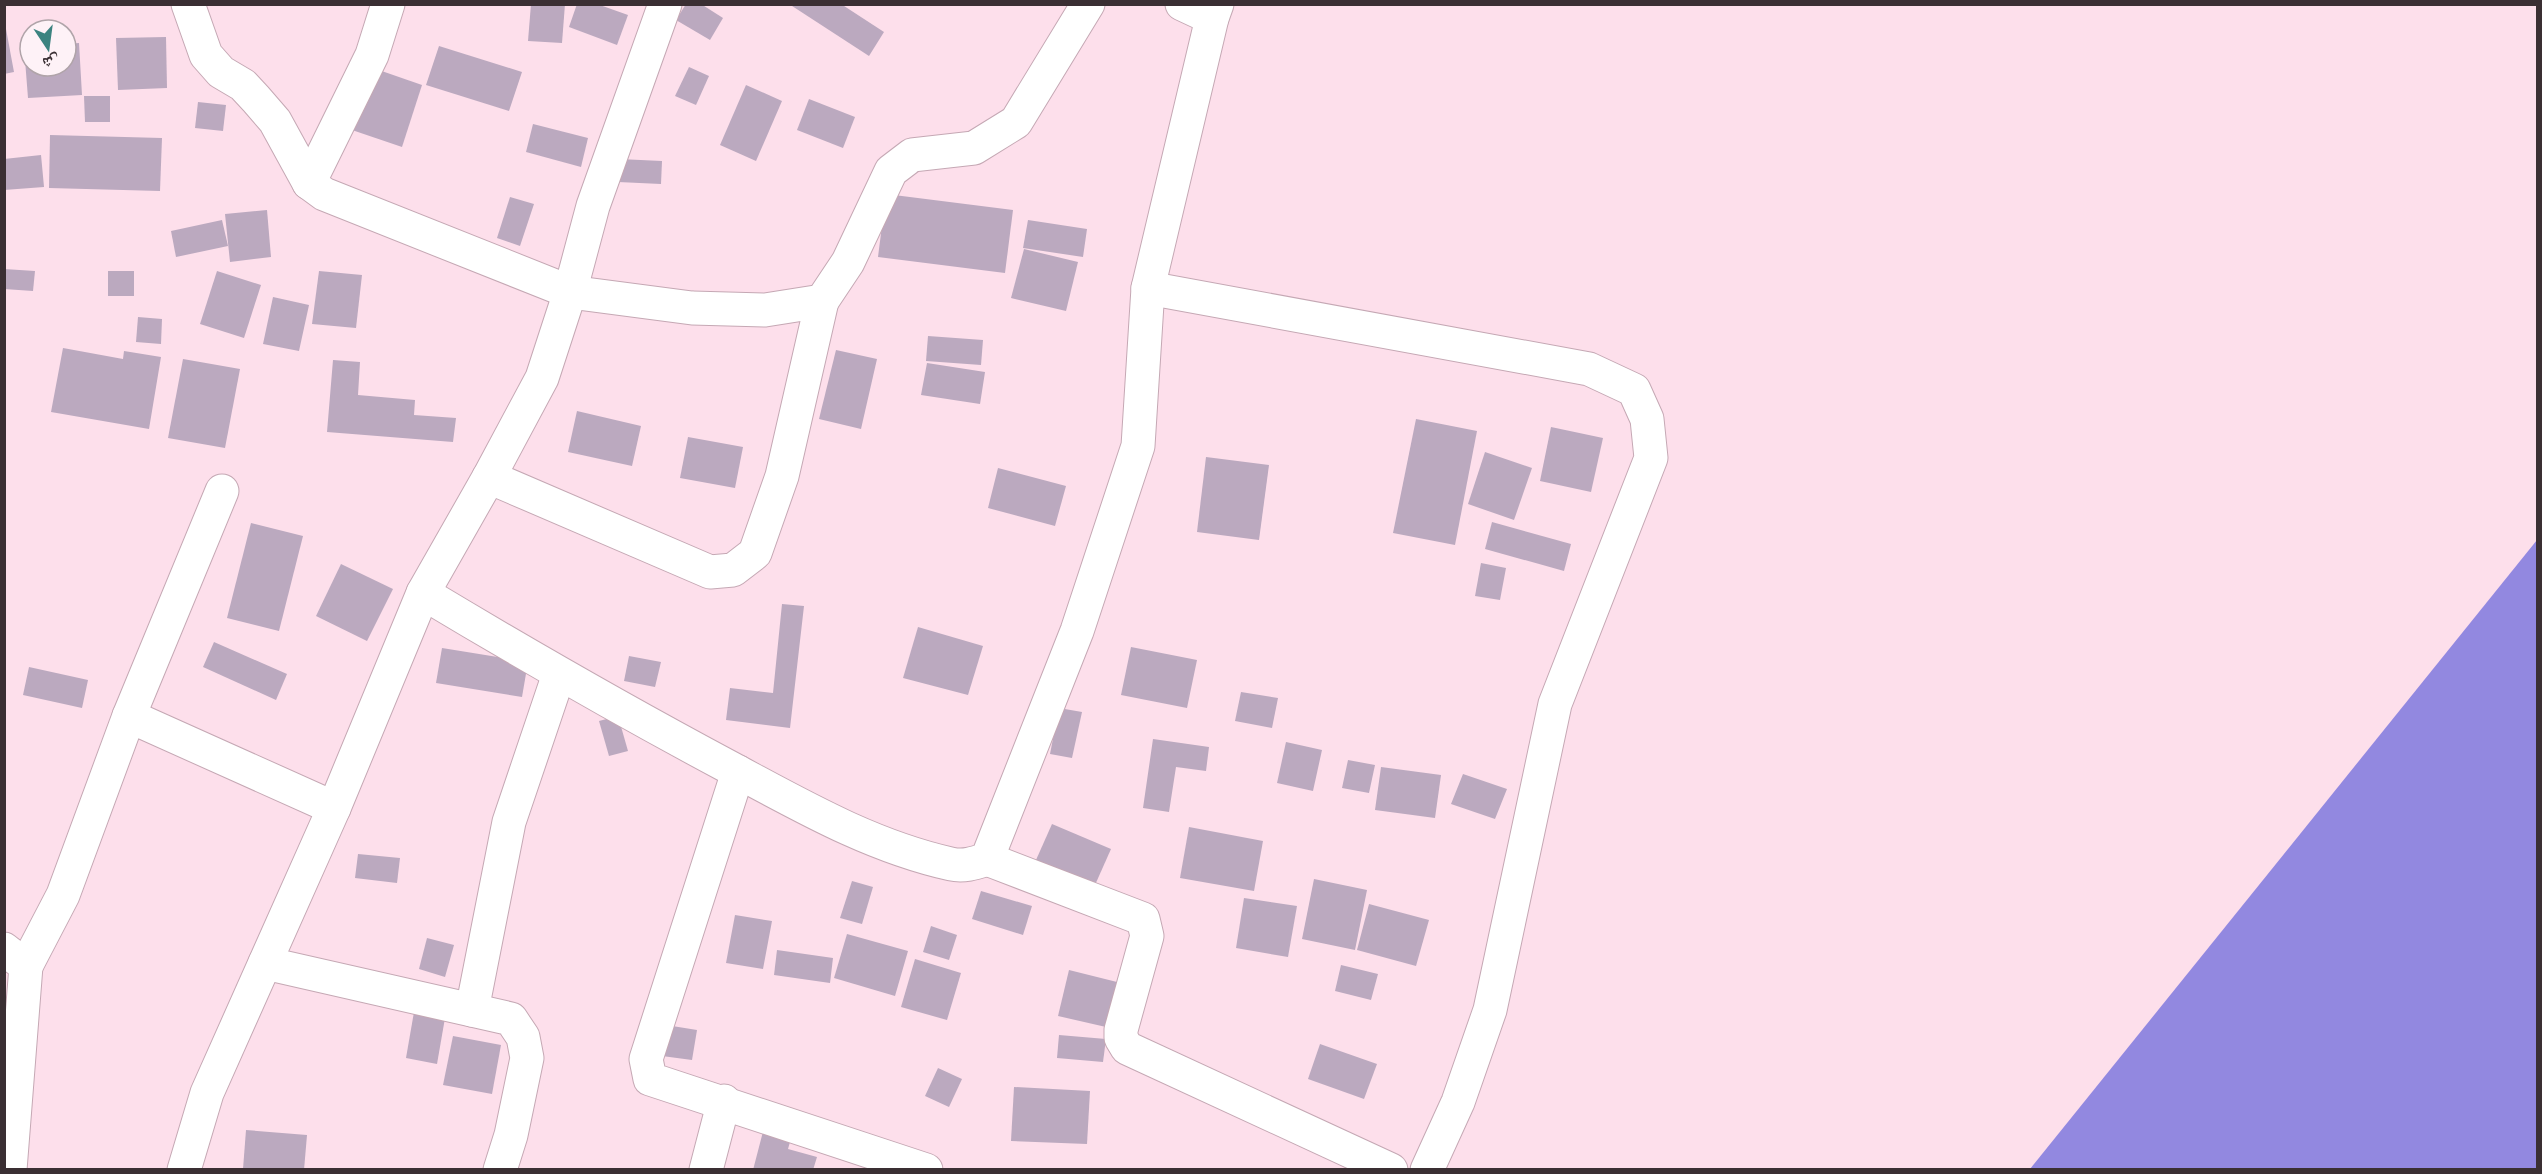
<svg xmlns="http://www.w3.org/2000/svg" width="2542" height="1174" viewBox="0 0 2542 1174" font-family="Quicksand,'Noto Naskh Arabic',sans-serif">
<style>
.water{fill:#9288e0}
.building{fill:#bba9bf}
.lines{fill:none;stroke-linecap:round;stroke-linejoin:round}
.minor-casing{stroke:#c5a8b4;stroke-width:35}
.minor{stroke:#fff;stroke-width:33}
</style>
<rect width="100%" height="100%" fill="#fddfeb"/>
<polygon class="water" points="2537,540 2537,1169 2030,1169"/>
<g class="building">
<polygon points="531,4 565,4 562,43 528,41"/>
<polygon points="577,4 597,4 628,15 617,45 569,27"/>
<polygon points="686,4 701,4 723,18 710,40 676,20"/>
<polygon points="789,4 841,4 884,32 869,56"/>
<polygon points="6,29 14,72 4,74 4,30"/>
<polygon points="166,37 167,88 118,90 116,38"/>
<polygon points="79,43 82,95 28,98 24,47 30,46 30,66 66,66 66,44"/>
<polygon points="439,46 522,72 509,111 426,85"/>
<polygon points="689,67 709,76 696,105 675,96"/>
<polygon points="373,68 422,85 402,147 352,130"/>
<polygon points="746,85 782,101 756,161 720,145"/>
<polygon points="84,96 110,96 110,122 85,122"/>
<polygon points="809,99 855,117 843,148 797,130"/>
<polygon points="198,102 226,105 223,131 195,128"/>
<polygon points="533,124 588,138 581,167 526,152"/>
<polygon points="50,135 162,138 160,191 49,188"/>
<polygon points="41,155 44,187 4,190 4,159"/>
<polygon points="619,159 662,161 661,184 618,182"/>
<polygon points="886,194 1013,210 1005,273 878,257"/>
<polygon points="510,197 534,204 520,246 497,238"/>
<polygon points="267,210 271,257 230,262 225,214"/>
<polygon points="222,220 228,246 176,257 171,231"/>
<polygon points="1028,220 1087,229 1083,257 1023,248"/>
<polygon points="1024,249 1078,262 1066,311 1011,298"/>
<polygon points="4,269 35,271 33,291 4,289"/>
<rect x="108" y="271" width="26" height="25"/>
<polygon points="217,271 261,285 244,338 200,324"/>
<polygon points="319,271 362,275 356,328 312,324"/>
<polygon points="273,297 309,305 299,351 263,344"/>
<polygon points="138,317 162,319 161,344 136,342"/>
<polygon points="928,336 983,340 981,365 926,361"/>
<polygon points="63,348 123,359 124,351 161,357 149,429 51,412"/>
<polygon points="836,350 877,359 861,429 819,419"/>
<polygon points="183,359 240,369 225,448 168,438"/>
<polygon points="333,360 360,362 358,395 415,400 414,415 456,418 453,442 327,432"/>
<polygon points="927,363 985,372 980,404 921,395"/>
<polygon points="577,411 641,426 632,466 568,452"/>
<polygon points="1416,419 1477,431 1455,545 1393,533"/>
<polygon points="1551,427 1603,438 1591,492 1540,481"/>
<polygon points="688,437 743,447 735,488 680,478"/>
<polygon points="1485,452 1532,468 1514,520 1468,504"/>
<polygon points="1206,457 1269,465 1259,540 1197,532"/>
<polygon points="998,468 1066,486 1055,526 988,508"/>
<polygon points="1492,522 1571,544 1564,571 1485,549"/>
<polygon points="251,523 303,536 279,631 227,618"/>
<polygon points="1481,563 1506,568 1500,600 1475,596"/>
<polygon points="341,564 393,589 367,641 316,616"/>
<polygon points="782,604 804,606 790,728 726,720 730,688 773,693"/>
<polygon points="918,627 983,646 968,695 903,678"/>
<polygon points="214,642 287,674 276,700 203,667"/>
<polygon points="1131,647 1197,660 1187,708 1121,695"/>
<polygon points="442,648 528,662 522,697 436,683"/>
<polygon points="629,656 661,662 655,687 624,681"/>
<polygon points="29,667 88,680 82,708 23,695"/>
<polygon points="1241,692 1278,698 1272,728 1235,721"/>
<polygon points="1059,708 1082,712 1072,758 1050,754"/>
<polygon points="618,716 628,751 609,756 599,721"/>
<polygon points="1153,739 1209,747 1206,771 1176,767 1169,812 1143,808"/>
<polygon points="1286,742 1322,750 1313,791 1277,783"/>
<polygon points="1348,760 1375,765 1369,793 1342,788"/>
<polygon points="1381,767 1441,775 1435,818 1375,810"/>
<polygon points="1463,774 1507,789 1495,819 1451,804"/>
<polygon points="1052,824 1111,849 1095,885 1036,860"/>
<polygon points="1189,827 1263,841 1254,891 1180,878"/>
<polygon points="358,854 400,858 397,883 355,878"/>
<polygon points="1314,879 1367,890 1355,950 1302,939"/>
<polygon points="852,881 873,887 862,924 840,918"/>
<polygon points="981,891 1032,906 1023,935 972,919"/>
<polygon points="1244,898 1297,906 1288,957 1236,948"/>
<polygon points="1369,904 1429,920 1416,966 1357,950"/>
<polygon points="735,915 772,921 763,969 726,963"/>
<polygon points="931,926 957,935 949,960 923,952"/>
<polygon points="847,934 908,951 895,996 834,978"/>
<polygon points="427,938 454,945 445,977 419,969"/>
<polygon points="777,950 833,958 830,983 774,975"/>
<polygon points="915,959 961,973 947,1020 901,1007"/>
<polygon points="1341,965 1378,974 1371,1000 1335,991"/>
<polygon points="1069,970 1117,982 1106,1027 1058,1016"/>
<polygon points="414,1012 445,1018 437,1064 406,1058"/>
<polygon points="666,1025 697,1030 692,1060 662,1056"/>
<polygon points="1059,1035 1106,1039 1103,1062 1057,1058"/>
<polygon points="453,1036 501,1045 492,1094 443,1085"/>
<polygon points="1320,1044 1377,1064 1364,1099 1308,1079"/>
<polygon points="938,1068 962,1079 949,1107 925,1096"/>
<polygon points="1014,1087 1090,1091 1087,1144 1011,1141"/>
<polygon points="765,1124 793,1131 788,1149 817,1157 813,1170 753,1170"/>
<polygon points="246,1130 307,1135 304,1170 243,1169"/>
</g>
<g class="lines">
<defs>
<g id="minor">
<polyline points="188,4 206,55 221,72 243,85 256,99 275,121 309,183 324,194 570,292 692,308 765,310 822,301 848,262 891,171 912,155 974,148 1016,122 1088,4"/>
<polyline points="1182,4 1212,18"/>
<polyline points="309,183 372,55 388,4"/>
<polyline points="1148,288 1589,369 1634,390 1647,419 1651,458 1555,704 1490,1010 1458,1102 1427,1170"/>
<polyline points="489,477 710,572 733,570 755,553 782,476 822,301"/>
<path d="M423 593C523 653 624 711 727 766 800 805 870 846 951 864 964 867 975 863 987 859L1077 631 1138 446 1148 288 1212 18 1217 4"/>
<polyline points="129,716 334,808"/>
<polyline points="738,772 646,1059 650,1079 926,1170"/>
<polyline points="987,859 1143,919 1147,936 1121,1030 1121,1038 1127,1048 1391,1170"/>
<polyline points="4,949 26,966 10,1170"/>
<polyline points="265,963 511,1019 523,1037 527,1058 511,1135 500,1170"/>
<polyline points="26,966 63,895 129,716 222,491"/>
<polyline points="472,1010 509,822 559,674"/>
<polyline points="184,1170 207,1093 334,808 423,593 489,477 542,378 570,292 593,206 665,4"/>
<polyline points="706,1170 724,1101"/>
</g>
</defs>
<use href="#minor" class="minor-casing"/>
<use href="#minor" class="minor"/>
</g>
<rect width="2542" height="1174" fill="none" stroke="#3a2f33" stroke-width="12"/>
<g transform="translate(48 48) rotate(167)"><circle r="28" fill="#fef2f7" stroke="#b0a4a9" stroke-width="1.5"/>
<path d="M0-4.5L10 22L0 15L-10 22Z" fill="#3c8380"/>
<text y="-9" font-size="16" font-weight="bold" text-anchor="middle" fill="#3a2f33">ش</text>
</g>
</svg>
